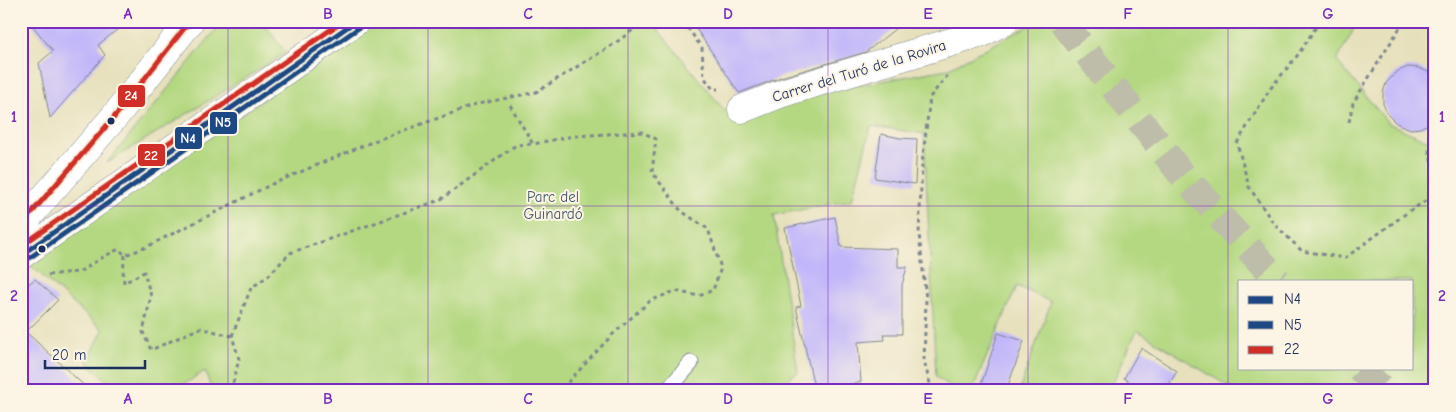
<svg xmlns="http://www.w3.org/2000/svg" width="1456" height="412" viewBox="0 0 1456 412" font-family="'Comic Neue',sans-serif">
<style>
.green{fill:#b4d881;stroke:#688470;fill-rule:evenodd}
.building{fill:#c1b6fa}
.lines{fill:none;stroke-linecap:round;stroke-linejoin:round}
.primary-tunnel{stroke:#bdbda9;stroke-width:28;stroke-dasharray:28 14;stroke-linecap:butt}
.service-casing{stroke:#80888d;stroke-width:17}
.minor-casing{stroke:#80888d;stroke-width:29}
.path{stroke:#80888d;stroke-width:3;stroke-dasharray:4 4;stroke-linecap:butt}
.service{stroke:#fff;stroke-width:15}
.minor{stroke:#fff;stroke-width:28}
.bus-1-casing{stroke:#fcf5e5;stroke-width:9}
.bus-2-casing{stroke:#fcf5e5;stroke-width:9}
.bus-3-casing{stroke:#fcf5e5;stroke-width:9}
.bus-4-casing{stroke:#fcf5e5;stroke-width:9}
.bus-1{stroke:#1c4883;stroke-width:5}
.bus-2{stroke:#1c4883;stroke-width:5}
.bus-3{stroke:#d02e26;stroke-width:5}
.bus-4{stroke:#d02e26;stroke-width:5}
.grid{fill:none;stroke:#7b2cbf;stroke-width:1;stroke-opacity:0.55}
.bus-dot{fill:#1b2f5e;stroke:#fcf5e5;stroke-width:2}
.labels{text-anchor:middle;stroke-width:4;stroke-linejoin:round;paint-order:stroke}
.street-label{font-size:15px;fill:#1b2f5e;stroke:#fcf5e5}
.park-label{font-size:15px;fill:#415967;stroke:#fcf5e5}
.line-badge{stroke:#fcf5e5;stroke-width:2}
.badge-label{font-size:14px;text-anchor:middle;font-weight:bold;fill:#fff}
.neatline{fill:none;stroke:#7b2cbf;stroke-width:2}
.grid-label{font-size:16px;text-anchor:middle;font-weight:bold;fill:#7b2cbf}
</style>
<rect width="100%" height="100%" fill="#fcf5e5"/>
<filter id="ink" filterUnits="userSpaceOnUse"><feTurbulence type="fractalNoise" baseFrequency=".02" numOctaves="2"/><feDisplacementMap in="SourceGraphic" scale="10" xChannelSelector="R" yChannelSelector="G"/><feConvolveMatrix kernelMatrix="1 2 1 2 8 2 1 2 1" color-interpolation-filters="sRGB"/></filter>
<filter id="wash" filterUnits="userSpaceOnUse"><feTurbulence type="fractalNoise" baseFrequency=".0096" numOctaves="4" result="noise"/><feDisplacementMap in="SourceGraphic" scale="20" xChannelSelector="R" yChannelSelector="G"/><feGaussianBlur stdDeviation="1.12" result="paint"/><feColorMatrix in="noise" values="0 0 0 0 0 0 0 0 0 0 0 0 0 0 0 0 0 1.4 0 .05"/><feComposite in="paint" operator="in"/></filter>
<g filter="url(#wash)">
<rect width="100%" height="100%" fill="#e6e0bc"/>
<g class="green">
<polygon points="223,21 262,21 286,53 107,163"/>
<path d="M373 21H651L724 110 947 69 1038 21H1358L1337 61 1388 123 1426 140 1435 136V391H1236L1137 330 1109 391H1019L1051 302 1017 286 972 391H959L936 377 924 134 871 126 852 200 774 215 798 372 771 391H212L205 371 173 391H115L105 379 87 362 103 330 30 265ZM1240 281H1412V368H1240Z"/>
</g>
<g id="blocks">
<g class="building">
<polygon points="29,21 128,21 98,45 105,55 50,118 39,63 53,51"/>
<polygon points="691,21 905,21 866,52 781,77 739,93"/>
<polygon points="1408,67 1419,68 1435,75 1435,121 1420,128 1411,129 1400,125 1395,122 1388,115 1383,104 1383,93 1386,83 1398,71"/>
<polygon points="881,134 900,138 917,139 915,184 875,178"/>
<polygon points="835,217 841,247 898,249 898,267 907,267 902,285 902,334 884,334 885,340 858,342 861,382 821,391 815,391 796,307 801,306 785,228"/>
<polygon points="35,279 58,300 26,332 90,391 21,391 21,290"/>
<polygon points="998,333 1024,341 1006,391 979,391"/>
<polygon points="1141,348 1177,371 1165,391 1142,391 1124,378"/>
</g>
</g>
</g>
<g filter="url(#ink)">
<use href="#blocks" fill-opacity="0" stroke="#80888d" stroke-width="1"/>
<g class="lines">
<g class="primary-tunnel">
<polyline points="1062,21 1179,171 1278,281"/>
<polyline points="1360,368 1383,391"/>
</g>
<defs>
<polyline id="service" points="667,391 691,363"/>
<g id="minor">
<polyline points="742,109 785,92 982,33 1004,21"/>
<polyline points="21,225 116,115 190,21"/>
<polyline points="21,255 356,21"/>
</g>
</defs>
<use href="#service" class="service-casing"/>
<use href="#minor" class="minor-casing"/>
<g class="path">
<polyline points="683,21 702,48 704,77 713,89 718,89"/>
<polyline points="1320,21 1297,56 1270,89 1237,143 1249,187 1274,224 1302,251 1345,258 1408,212 1435,195"/>
<polyline points="510,105 533,144 573,136 642,132 656,139 652,172 681,211 708,229 721,268 713,290 699,296 675,291 650,301 612,335 560,391"/>
<polyline points="1349,122 1353,103 1404,21"/>
<polyline points="1435,144 1429,151 1435,176"/>
<polyline points="125,255 123,270 124,283 144,272 151,296 143,332 151,350 200,328 232,336 239,359 231,391"/>
<polyline points="48,275 63,273 79,272 105,256 119,249 125,255 142,249 272,184 374,141 478,104 536,92 614,44 645,21"/>
<polyline points="232,336 251,288 268,276 290,253 440,200 516,145 533,144"/>
<polyline points="932,391 924,361 926,299 919,234 922,164 930,97 947,76"/>
</g>
<use href="#service" class="service"/>
<use href="#minor" class="minor"/>
<defs>
<polyline id="bus-1" points="21,255 356,21"/>
<polyline id="bus-2" points="25,261 360,27"/>
<polyline id="bus-3" points="21,246 343,21"/>
<polyline id="bus-4" points="21,225 116,115 190,21"/>
</defs>
<use href="#bus-1" class="bus-1-casing"/>
<use href="#bus-2" class="bus-2-casing"/>
<use href="#bus-3" class="bus-3-casing"/>
<use href="#bus-4" class="bus-4-casing"/>
<use href="#bus-1" class="bus-1"/>
<use href="#bus-2" class="bus-2"/>
<use href="#bus-3" class="bus-3"/>
<use href="#bus-4" class="bus-4"/>
</g>
</g>
<path class="grid" d="M228 21V391M428 21V391M628 21V391M828 21V391M1028 21V391M1228 21V391M21 206H1435"/>
<g class="bus-dot">
<circle cx="111" cy="121" r="4.5"/>
<circle cx="42" cy="249" r="4.5"/>
</g>
<g class="labels">
<g class="street-label">
<text transform="translate(859 71) rotate(-17)" y="5">Carrer del Turó de la Rovira</text>
</g>
<g class="park-label">
<text x="553" y="202">Parc del<tspan x="553" dy="17">Guinardó</tspan></text>
</g>
</g>
<g class="line-badge">
<rect x="117" y="84" width="29" height="24" rx="5" fill="#d02e26"/>
<rect x="209" y="111" width="29" height="24" rx="5" fill="#1c4883"/>
<rect x="174" y="126" width="29" height="24" rx="5" fill="#1c4883"/>
<rect x="137" y="143" width="29" height="24" rx="5" fill="#d02e26"/>
</g>
<g class="badge-label">
<text x="131" y="100">24</text>
<text x="223" y="127">N5</text>
<text x="188" y="143">N4</text>
<text x="151" y="160">22</text>
</g>
<rect width="1456" height="412" fill="none" stroke="#fcf5e5" stroke-width="55"/>
<rect x="1238" y="280" width="175" height="90" fill="#fcf5e5" stroke="#a2a6af"/>
<rect x="1248" y="296" width="25" height="8" fill="#1c4883" stroke="#a2a6af"/>
<text x="1284" y="304" font-size="15" fill="#1b2f5e">N4</text>
<rect x="1248" y="321" width="25" height="8" fill="#1c4883" stroke="#a2a6af"/>
<text x="1284" y="330" font-size="15" fill="#1b2f5e">N5</text>
<rect x="1248" y="346" width="25" height="8" fill="#d02e26" stroke="#a2a6af"/>
<text x="1284" y="354" font-size="15" fill="#1b2f5e">22</text>
<path d="M45 360v8h100v-8" fill="none" stroke="#1b2f5e" stroke-width="2.5"/>
<text x="52" y="360" font-size="15" fill="#1b2f5e" stroke="#fcf5e5" stroke-width="4" paint-order="stroke">20 m</text>
<rect x="28" y="28" width="1400" height="356" class="neatline"/>
<g class="grid-label">
<text x="128" y="19">A</text>
<text x="328" y="19">B</text>
<text x="528" y="19">C</text>
<text x="728" y="19">D</text>
<text x="928" y="19">E</text>
<text x="1128" y="19">F</text>
<text x="1328" y="19">G</text>
<text x="14" y="122">1</text>
<text x="1442" y="122">1</text>
<text x="14" y="301">2</text>
<text x="1442" y="301">2</text>
<text x="128" y="404">A</text>
<text x="328" y="404">B</text>
<text x="528" y="404">C</text>
<text x="728" y="404">D</text>
<text x="928" y="404">E</text>
<text x="1128" y="404">F</text>
<text x="1328" y="404">G</text>
</g>
</svg>
